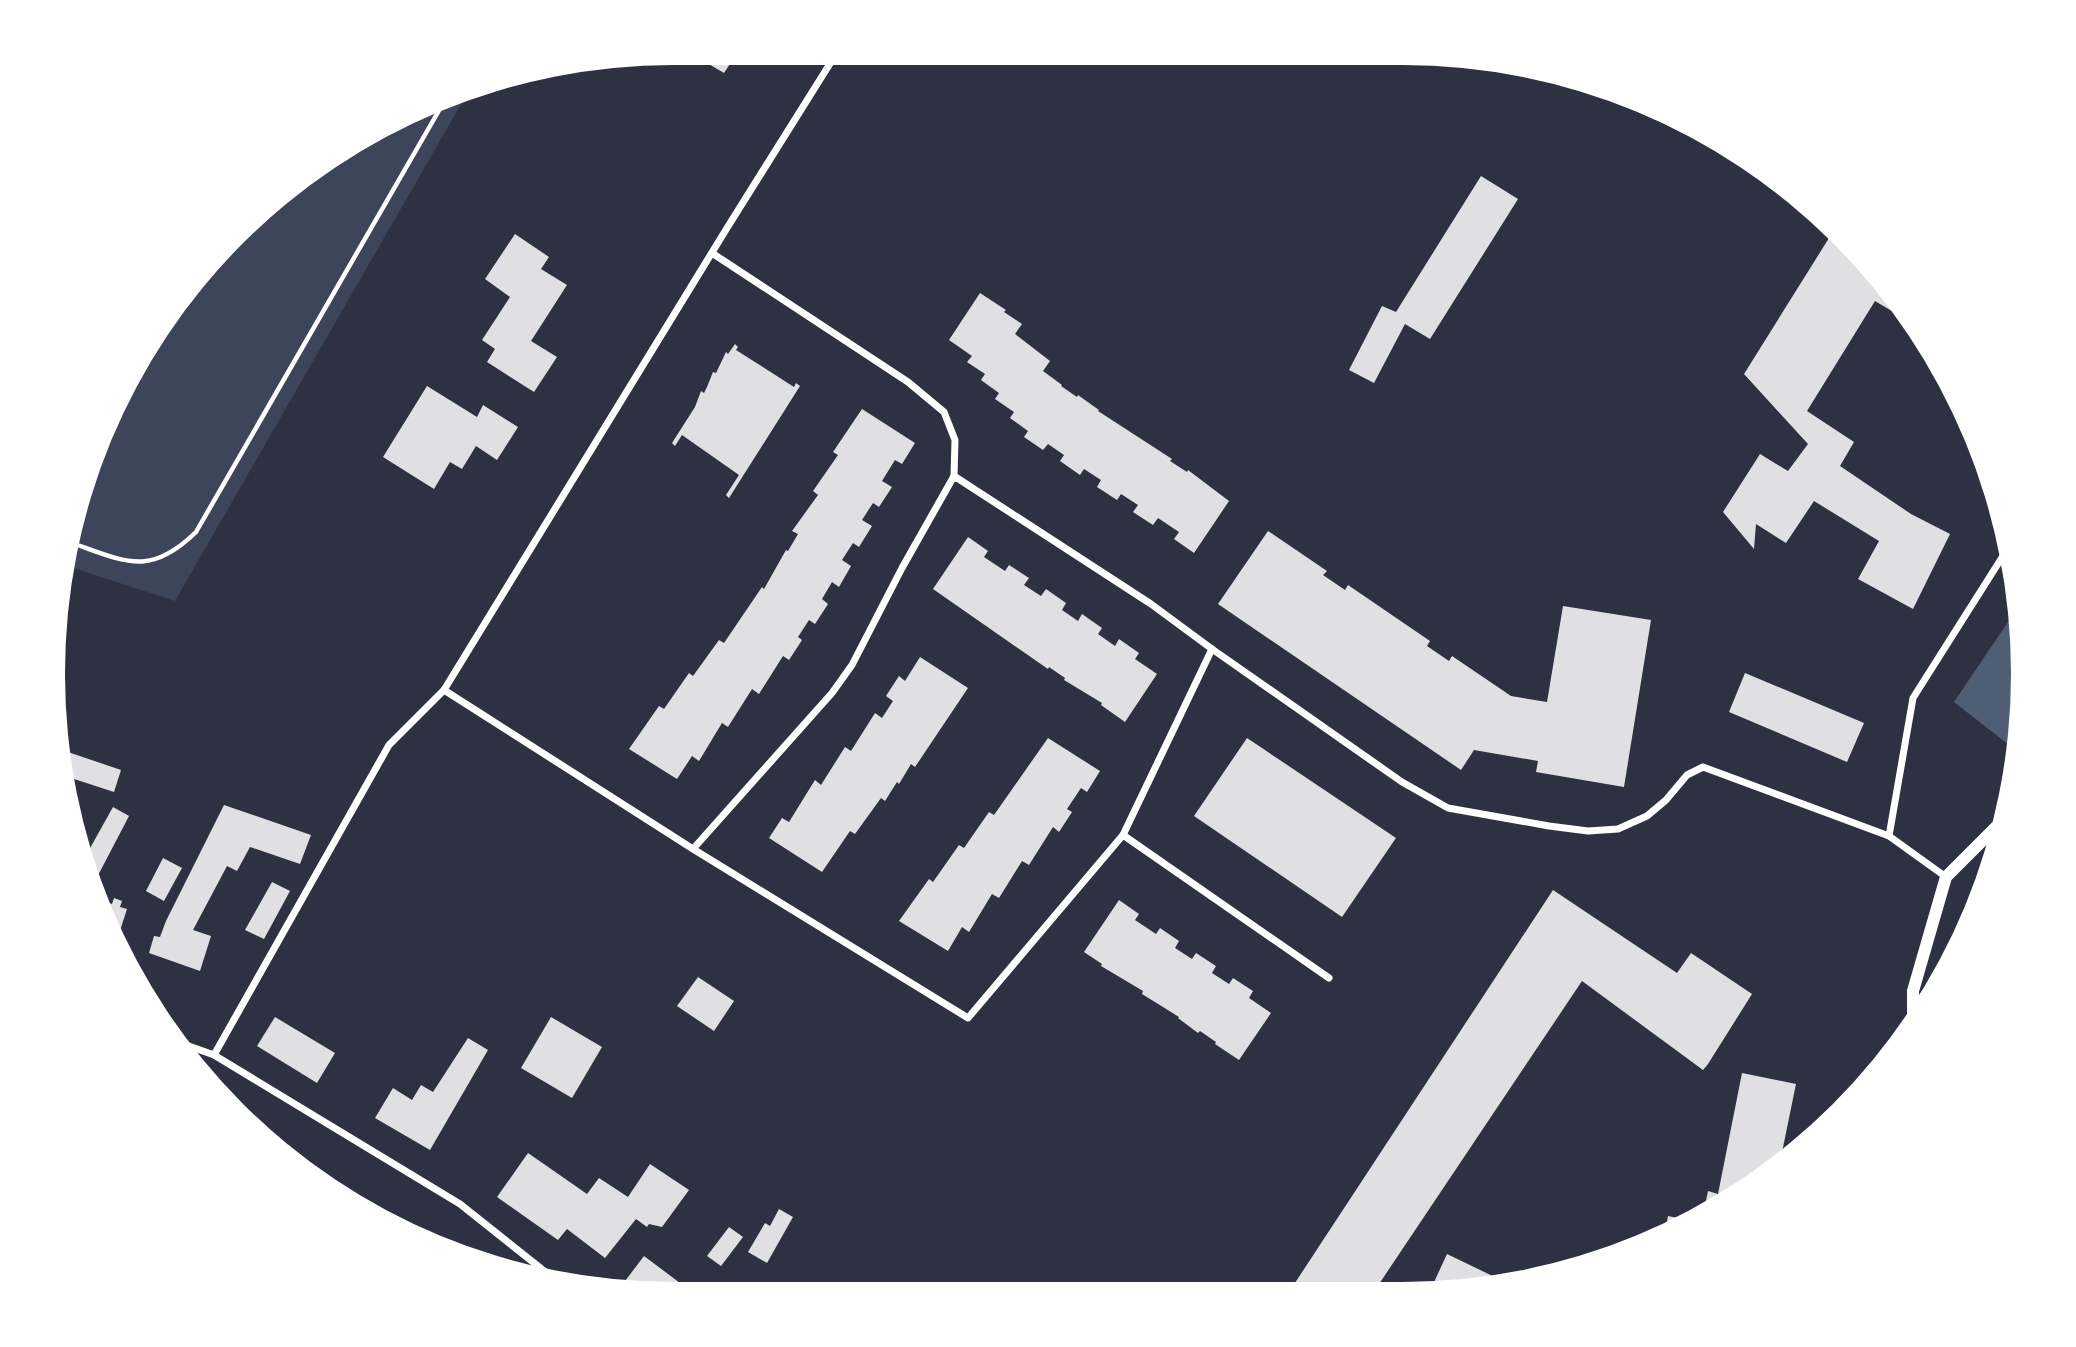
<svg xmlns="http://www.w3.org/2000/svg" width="2076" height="1347" viewBox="0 0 2076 1347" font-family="Rubik,sans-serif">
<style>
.green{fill:#3c4559}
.water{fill:#4f5d75}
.building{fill:#e0e0e3}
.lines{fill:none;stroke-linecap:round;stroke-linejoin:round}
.path{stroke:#fff;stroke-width:4.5}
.minor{stroke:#fff;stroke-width:7}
.tertiary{stroke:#fff;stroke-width:12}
</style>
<rect width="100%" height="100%" fill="#2d3142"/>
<polygon class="green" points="471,87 175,601 67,566 86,474 181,295 328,157"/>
<polygon class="water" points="2018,607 2022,632 2018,752 1954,702"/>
<g class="building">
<polygon points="690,53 737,53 724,73"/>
<polygon points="1481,176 1518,199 1430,339 1405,324 1374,383 1349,370 1382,306 1396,312"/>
<polygon points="1834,230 1895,295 1912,323 1875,301 1807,411 1854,442 1840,466 1911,514 1950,534 1913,609 1858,579 1879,541 1814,501 1786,543 1756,524 1754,549 1723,512 1760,454 1788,471 1808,444 1744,374"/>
<polygon points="515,234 549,257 541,269 567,285 531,341 557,357 534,392 487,362 495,349 482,340 510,297 485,279"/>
<polygon points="980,293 1006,310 1004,312 1022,324 1015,334 1050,361 1043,371 1062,385 1061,386 1077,397 1078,395 1099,410 1098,411 1172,459 1170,461 1187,472 1188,470 1229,501 1194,553 1174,539 1179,532 1158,518 1153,525 1133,512 1138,505 1121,494 1117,500 1097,487 1101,480 1084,469 1080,475 1060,461 1064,455 1048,444 1043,450 1024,437 1028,431 1010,418 1014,412 995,399 999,393 981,380 985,374 967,362 972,356 949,340"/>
<polygon points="735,344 738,347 736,350 794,387 796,383 800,386 729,498 726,495 739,475 682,435 675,446 672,443 695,407 701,391 704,393 707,387 713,372 716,373 726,352 728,354"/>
<polygon points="427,386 477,417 483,405 518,427 497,460 476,446 462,469 450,462 434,489 383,457"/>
<polygon points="862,409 915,443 902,464 895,460 882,481 892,487 879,507 873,503 862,520 872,526 859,547 853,543 842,560 851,566 839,587 832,582 822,599 828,604 815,624 809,620 798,637 802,640 789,660 783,656 759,694 752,689 728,727 722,723 699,761 692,756 677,779 629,749 659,706 664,709 689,673 693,676 719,640 724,643 762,587 764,589 786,550 788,551 798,534 792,531 818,495 813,491 838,455 833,452"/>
<polygon points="1268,531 1327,571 1323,575 1345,590 1348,585 1430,641 1427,646 1449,661 1452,656 1511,696 1547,702 1563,606 1651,620 1624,787 1536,772 1538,761 1474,750 1461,770 1218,604"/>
<polygon points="968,537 988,551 984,557 1005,571 1009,565 1029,578 1024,585 1041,596 1046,589 1066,603 1062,610 1078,621 1082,614 1102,628 1098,634 1115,646 1119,639 1139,653 1135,659 1157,674 1125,722 1101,705 1102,703 1064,680 1065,678 1049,667 1048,669 933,589"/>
<polygon points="920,657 968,688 915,767 911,764 899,784 897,782 885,801 881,798 855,834 850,831 822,872 769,838 782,818 789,822 815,780 821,785 845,747 851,751 875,713 882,718 893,701 886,696 899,676 905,681"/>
<polygon points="1745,673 1864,723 1847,762 1729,712"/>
<polygon points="1048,738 1100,771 1087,792 1081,788 1067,809 1072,812 1059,832 1053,827 1029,865 1022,861 999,898 992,894 969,932 962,927 948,951 899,921 929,879 933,882 959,845 964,848 989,812 994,815"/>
<polygon points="1247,738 1396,838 1342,917 1194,816"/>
<polygon points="65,751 121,770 114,792 68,777"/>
<polygon points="224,805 311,835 300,864 250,847 237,871 227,866 193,930 211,936 200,971 149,953 154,936 160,937 166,921"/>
<polygon points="113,807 129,816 94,883 84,859"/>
<polygon points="163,858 182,868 164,901 146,891"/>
<polygon points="272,882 290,891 264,939 245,930"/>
<polygon points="1553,890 1677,973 1691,953 1752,994 1708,1064 1703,1070 1582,981 1373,1293 1289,1292"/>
<polygon points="114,898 122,901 120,907 127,909 117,940 101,900 112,904"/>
<polygon points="1119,900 1139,914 1135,920 1156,934 1160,928 1179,941 1175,948 1192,959 1196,953 1216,966 1212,973 1229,984 1233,978 1253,991 1249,998 1271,1013 1239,1060 1215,1044 1216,1042 1200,1031 1198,1033 1178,1018 1179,1017 1142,994 1143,991 1101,966 1102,964 1084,952"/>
<polygon points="698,977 734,1001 714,1031 677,1006"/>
<polygon points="275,1017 335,1053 317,1083 257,1046"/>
<polygon points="551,1017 602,1047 572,1098 521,1068"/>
<polygon points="468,1038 488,1050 430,1150 375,1118 393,1088 412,1100 421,1085 433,1092"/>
<polygon points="1742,1073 1796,1084 1779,1167 1677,1231 1664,1236 1668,1216 1692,1221 1694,1208 1704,1210 1708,1191 1718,1194"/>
<polygon points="528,1153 587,1194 599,1178 628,1197 650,1164 689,1190 662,1227 649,1224 647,1227 636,1219 605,1258 567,1229 558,1240 497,1197"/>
<polygon points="779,1209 793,1217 767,1263 748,1252 765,1223 770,1226"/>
<polygon points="729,1227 743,1237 721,1266 707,1256"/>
<polygon points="1447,1254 1503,1281 1502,1283 1443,1293 1429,1293"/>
<polygon points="644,1256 680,1283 688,1290 619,1289"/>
</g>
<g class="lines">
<path class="path" d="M72 543C126 562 150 577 196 532L445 100"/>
<g class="minor">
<polyline points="712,253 908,382 944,412 955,440 954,476"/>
<polyline points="444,690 693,849 968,1018 1123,835 1212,649"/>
<polyline points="1123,835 1329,978"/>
<polyline points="693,849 832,693 852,665 902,568 954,476 1151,604 1212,649 1402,782 1448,808 1549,826 1588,831 1618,829 1647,816 1666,800 1687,775 1703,767 1889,836"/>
<polyline points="1946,877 1889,836 1913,698 2008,548"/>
<polyline points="186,1045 214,1055 460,1204 553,1278"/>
<polyline points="214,1055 389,745 444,690 727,228 836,54"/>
</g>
<polyline class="tertiary" points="1913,1022 1913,991 1946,877 2003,820"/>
</g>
<path d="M0 0H2076V1347H0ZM673 65H1403A608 608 0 0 1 2011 673V674A608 608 0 0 1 1403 1282H673A608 608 0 0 1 65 674V673A608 608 0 0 1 673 65Z" fill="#fff" fill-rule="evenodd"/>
</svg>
